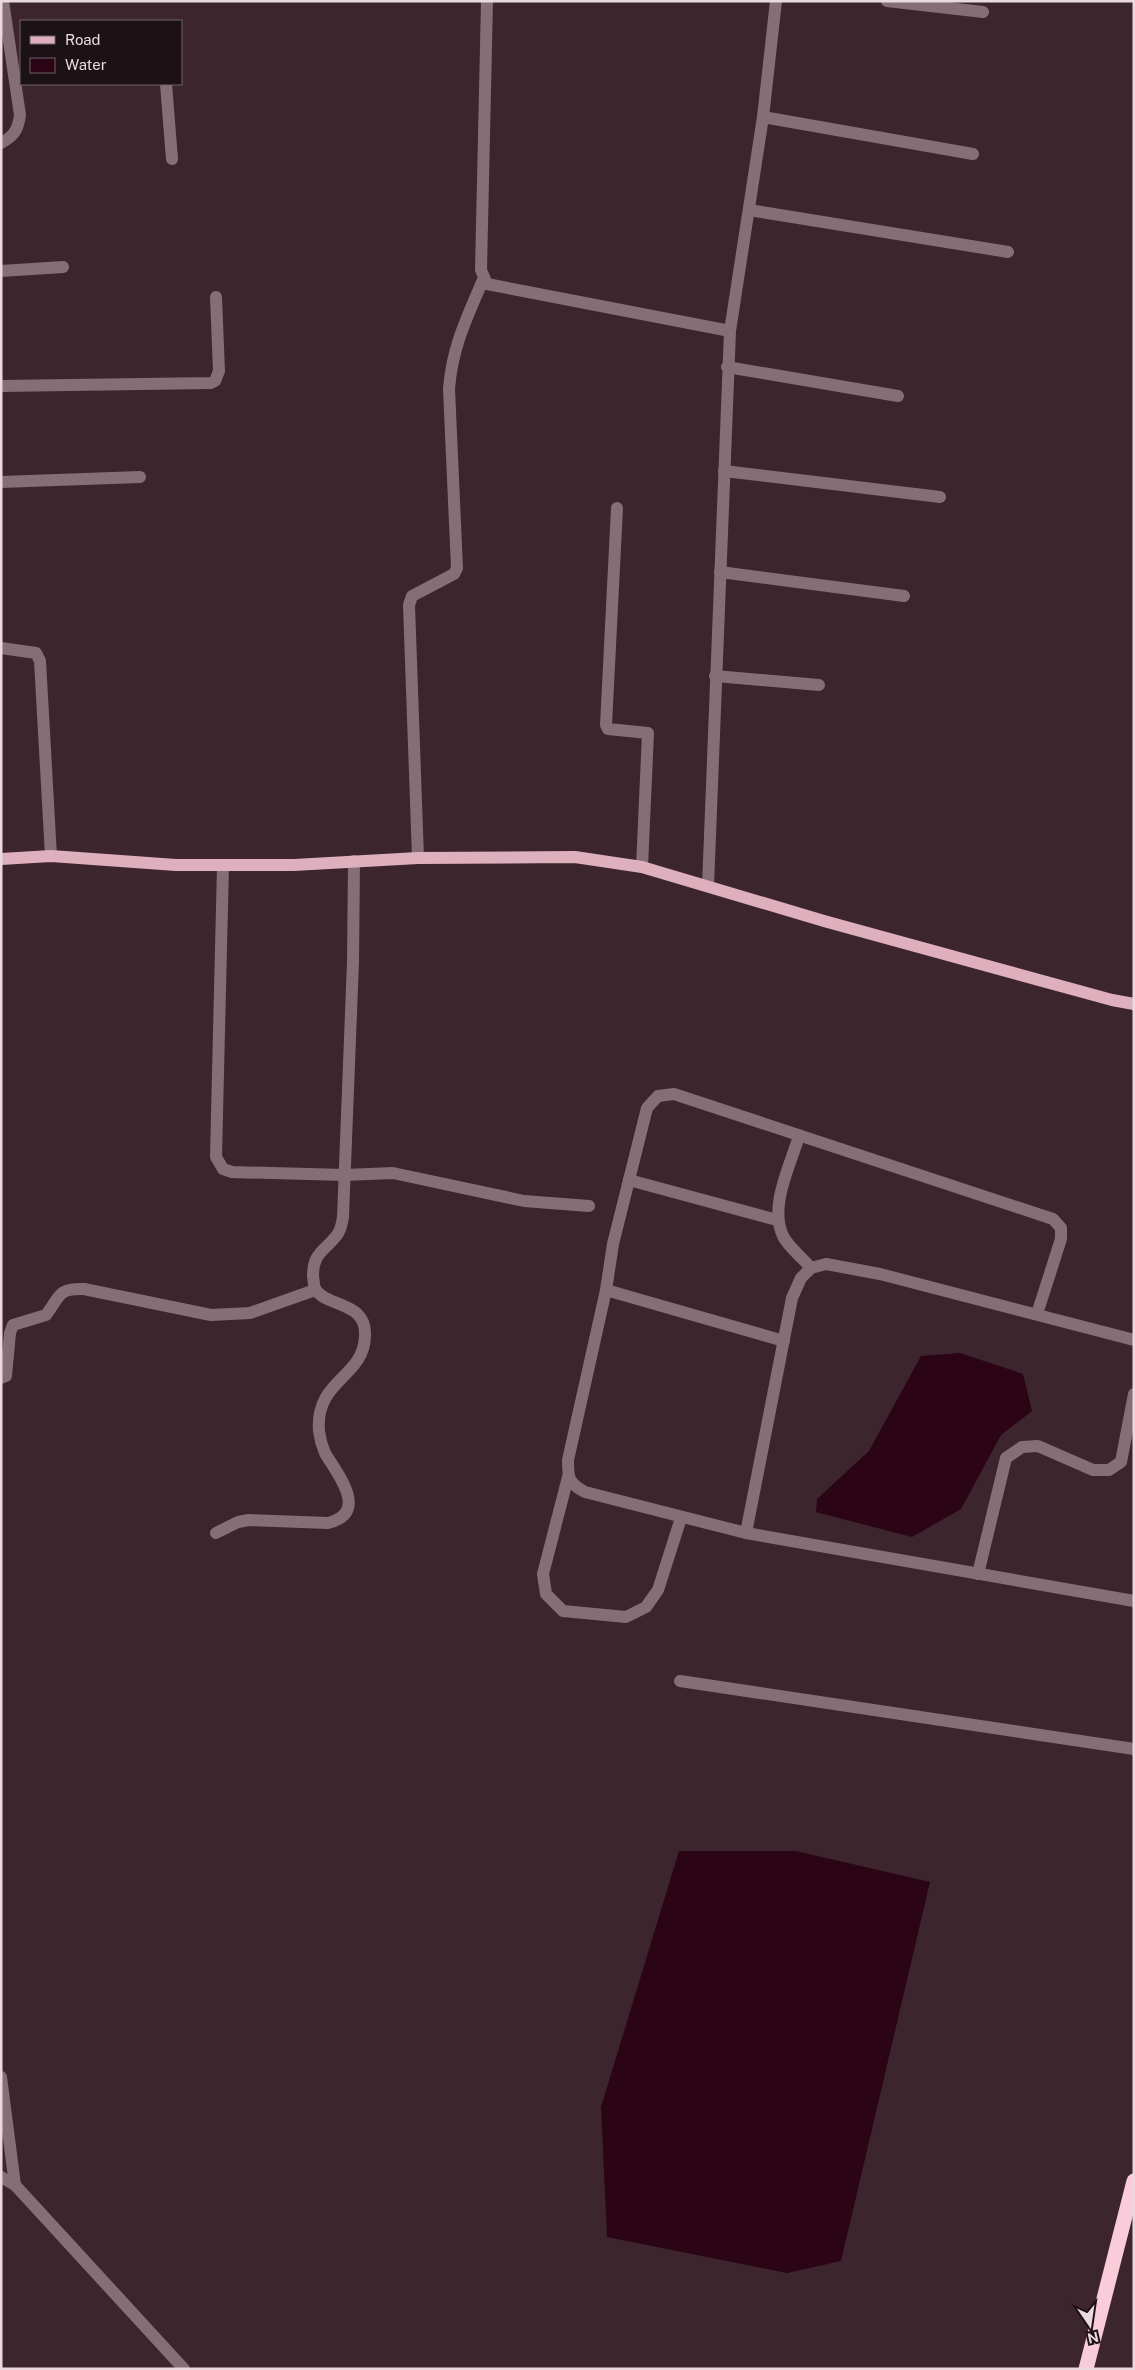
<svg xmlns="http://www.w3.org/2000/svg" width="1135" height="2370" viewBox="0 0 1135 2370" font-family="'Public Sans',sans-serif">
<style>
.water{fill:#2b0415}
.lines{fill:none;stroke-linecap:round;stroke-linejoin:round}
.minor{stroke:#856e75;stroke-width:12}
.major{stroke:#deafbd;stroke-width:12}
.highway{stroke:#faccda;stroke-width:15}
</style>
<rect width="100%" height="100%" fill="#3c252d"/>
<g class="water">
<polygon points="960,1353 1023,1374 1032,1411 1001,1435 961,1509 912,1537 816,1512 817,1499 869,1451 921,1356"/>
<polygon points="679,1851 796,1851 930,1882 841,2261 787,2273 607,2237 601,2107"/>
</g>
<g class="lines">
<g class="minor">
<polyline points="487,1 481,270 487,284 730,331 708,886"/>
<polyline points="887,1 983,12"/>
<polyline points="166,84 172,159"/>
<polyline points="763,117 973,154"/>
<path d="M1 143C14 136 18 130 20 115L3 1"/>
<polyline points="749,210 1008,252"/>
<polyline points="1,271 63,267"/>
<polyline points="730,331 763,117 776,1"/>
<polyline points="727,367 898,396"/>
<polyline points="1,386 211,383 215,381 219,371 216,297"/>
<polyline points="724,471 940,497"/>
<polyline points="1,482 140,477"/>
<polyline points="617,508 606,725 608,729 648,733 642,867"/>
<polyline points="720,572 904,596"/>
<polyline points="1,648 36,653 40,661 51,856"/>
<polyline points="715,676 819,685"/>
<path d="M418 858 409 605 412 596 454 574 457 568 449 389C452 348 467 317 483 280"/>
<polyline points="223,865 216,1157 223,1169 232,1172 345,1175 393,1173 524,1201 589,1206"/>
<path d="M799 1136C790 1166 769 1206 783 1236 789 1248 803 1258 811 1268"/>
<polyline points="629,1180 777,1220"/>
<polyline points="606,1290 784,1341"/>
<path d="M1037 1314 1061 1239V1228L1053 1219 674 1094 658 1096 647 1108 613 1244 606 1290 568 1460C568 1478 568 1483 585 1492L746 1533 1134 1601"/>
<path d="M1 1378 6 1376 10 1333 13 1325 46 1315C60 1297 57 1288 84 1289L211 1315 250 1313 315 1290"/>
<polyline points="568,1477 543,1574 546,1594 563,1611 626,1617 646,1607 658,1590 681,1518"/>
<path d="M216 1533 238 1522 249 1520 328 1523C370 1512 337 1474 325 1453 322 1446 320 1439 319 1431 315 1379 364 1378 365 1336 367 1301 326 1307 316 1290 313 1286 314 1280 313 1276 313 1252 325 1251 337 1235 341 1230 342 1223 343 1217L353 962 354 861"/>
<polyline points="746,1533 792,1298 801,1278 811,1268 826,1264 880,1274 1134,1340"/>
<polyline points="978,1574 1006,1458 1022,1447 1038,1446 1093,1470 1109,1470 1121,1462 1134,1394"/>
<polyline points="680,1681 1134,1749"/>
<polyline points="1,2077 15,2185"/>
<polyline points="1,2177 15,2185 184,2369"/>
</g>
<polyline class="major" points="1,859 51,856 176,865 294,865 418,858 575,857 642,867 824,921 1112,1000 1134,1004"/>
<polyline class="highway" points="1086,2369 1134,2181"/>
</g>
<rect width="1135" height="2370" fill="none" stroke="#eadadf" stroke-width="5"/>
<rect x="20" y="20" width="162" height="65" fill="#1c1215" stroke="#6e6266"/>
<rect x="30" y="36" width="25" height="8" fill="#deafbd" stroke="#6e6266"/>
<text x="65" y="45" font-size="15" fill="#eadadf">Road</text>
<rect x="30" y="58" width="25" height="15" fill="#2b0415" stroke="#6e6266"/>
<text x="65" y="70" font-size="15" fill="#eadadf">Water</text>
<g transform="translate(1090 2325) rotate(167)" stroke="#1c1215" stroke-width="4" paint-order="stroke">
<path d="M0-4L9 19L0 12L-9 19Z" fill="#eadadf"/>
<text y="-8" font-size="14" font-weight="bold" text-anchor="middle" fill="#eadadf">N</text>
</g>
</svg>
